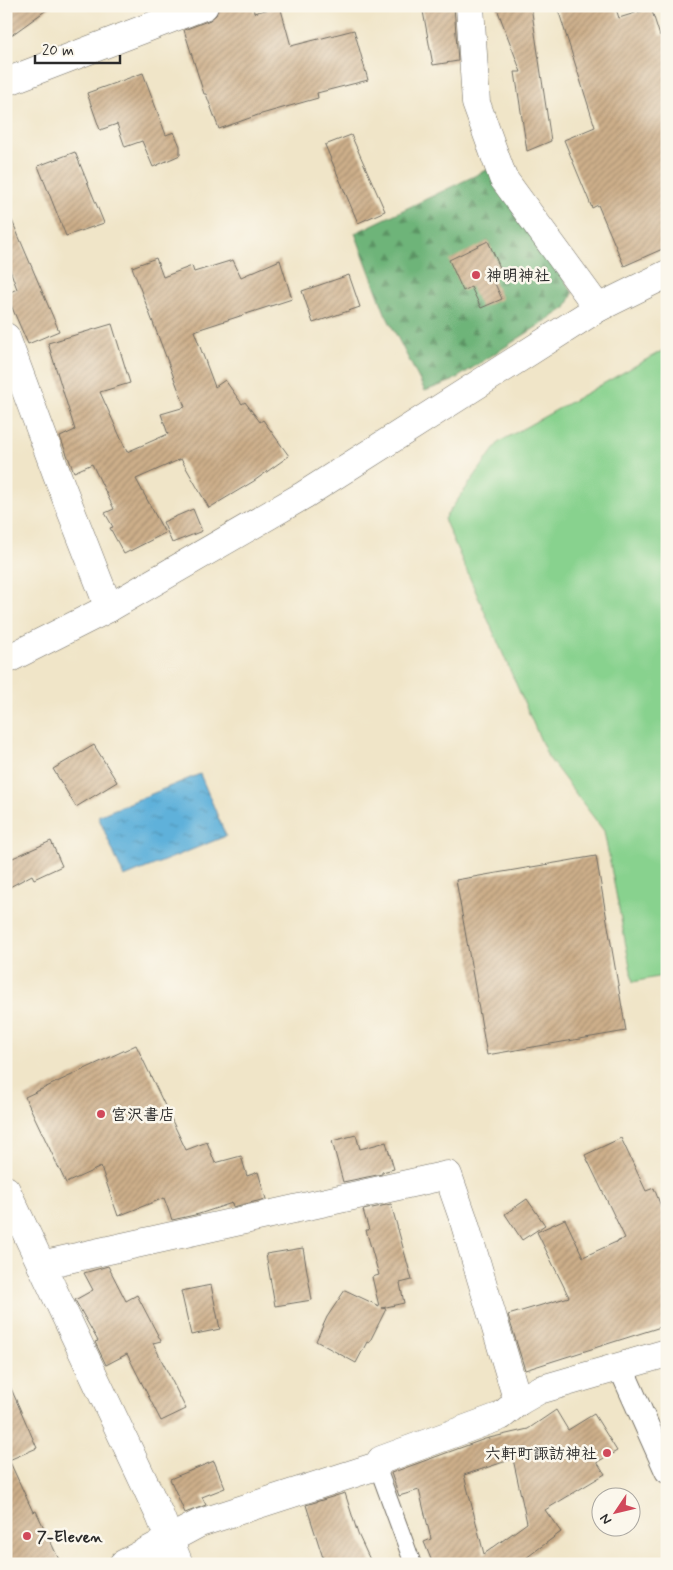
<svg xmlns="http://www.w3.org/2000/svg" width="673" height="1570" viewBox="0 0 673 1570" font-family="Mynerve,'Klee One',sans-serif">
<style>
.forest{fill:url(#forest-firs);stroke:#4c7052}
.park{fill:#88d28e;stroke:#5a7e5c}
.water{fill:url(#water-ripples);stroke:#456e82}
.building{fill:url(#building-hatch);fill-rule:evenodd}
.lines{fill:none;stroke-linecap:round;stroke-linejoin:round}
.service-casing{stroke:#706c62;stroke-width:18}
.pedestrian-casing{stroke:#706c62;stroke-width:26}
.minor-casing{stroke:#706c62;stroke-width:29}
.tertiary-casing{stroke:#706c62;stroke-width:29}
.service{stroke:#fff;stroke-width:16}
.pedestrian{stroke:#fff;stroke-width:24}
.minor{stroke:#fff;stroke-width:28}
.tertiary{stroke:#fff;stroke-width:28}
.poi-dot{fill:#d1495b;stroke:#fbf7ec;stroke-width:2}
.labels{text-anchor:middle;stroke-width:5;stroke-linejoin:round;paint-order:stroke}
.poi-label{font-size:16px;font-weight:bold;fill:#2b2b2b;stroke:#fbf7ec;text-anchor:start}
</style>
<defs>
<pattern id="forest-firs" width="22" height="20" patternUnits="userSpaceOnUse" patternTransform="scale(1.25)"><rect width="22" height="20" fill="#6eb479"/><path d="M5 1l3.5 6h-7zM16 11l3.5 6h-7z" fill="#5b9363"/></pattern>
<pattern id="water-ripples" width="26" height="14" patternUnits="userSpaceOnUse" patternTransform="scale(1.25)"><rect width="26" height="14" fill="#5fb1da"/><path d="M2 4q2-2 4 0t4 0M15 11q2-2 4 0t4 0" fill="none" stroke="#4f90b1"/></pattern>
<pattern id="building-hatch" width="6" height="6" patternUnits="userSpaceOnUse" patternTransform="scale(1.25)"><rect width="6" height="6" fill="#cdaf8a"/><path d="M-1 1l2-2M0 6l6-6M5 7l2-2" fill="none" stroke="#a78f71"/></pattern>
</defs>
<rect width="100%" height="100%" fill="#fbf7ec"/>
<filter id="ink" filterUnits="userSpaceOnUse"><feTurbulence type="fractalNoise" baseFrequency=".02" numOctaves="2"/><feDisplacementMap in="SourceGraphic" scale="10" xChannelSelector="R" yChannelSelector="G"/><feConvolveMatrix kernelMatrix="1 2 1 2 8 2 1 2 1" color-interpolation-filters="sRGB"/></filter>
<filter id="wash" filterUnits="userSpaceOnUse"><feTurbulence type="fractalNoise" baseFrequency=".0096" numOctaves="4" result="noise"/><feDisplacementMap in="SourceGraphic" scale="20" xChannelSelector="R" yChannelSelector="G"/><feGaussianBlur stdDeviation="1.12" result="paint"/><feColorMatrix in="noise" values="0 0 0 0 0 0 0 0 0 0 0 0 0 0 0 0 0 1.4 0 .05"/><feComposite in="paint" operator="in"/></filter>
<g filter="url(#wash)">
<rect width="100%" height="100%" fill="#f0e5c8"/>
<polygon class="forest" points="491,168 573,293 566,308 452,381 425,391 385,313 355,233"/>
<polygon class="park" points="667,348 667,975 633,982 604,831 548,757 444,519 499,442"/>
<polygon class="water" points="200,774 226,836 124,877 98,816"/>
<g id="blocks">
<g class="building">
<polygon points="6,6 52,6 6,39"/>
<polygon points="219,6 253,6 254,13 280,6 291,46 354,30 368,80 317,93 318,98 258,115 219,129 206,94 204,94 184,30 210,20 216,15"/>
<polygon points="422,6 454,6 458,61 433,65"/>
<polygon points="496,6 531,6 551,141 527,151 515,72 521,72"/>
<polygon points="557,6 615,6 619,18 651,8 660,36 667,33 667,247 624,266 598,205 592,208 564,140 595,127"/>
<polygon points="143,73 166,135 174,132 180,146 180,155 153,167 142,141 125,147 117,124 100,130 87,93"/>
<polygon points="351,135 385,211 358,223 325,145"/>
<polygon points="75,152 104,223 66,236 38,166"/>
<polygon points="10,216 59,331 28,344 6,294 17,289 6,259 6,217"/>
<polygon points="488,241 502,272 492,277 502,299 481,308 471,287 463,291 449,260"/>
<polygon points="156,258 163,277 192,266 194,272 233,260 241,277 280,260 292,299 194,331 215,387 225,380 242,404 245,402 260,422 263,420 289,456 254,481 209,508 181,459 136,479 165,533 124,554 110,528 113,527 105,513 114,509 92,464 74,472 60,437 75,430 48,343 112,324 130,383 100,392 127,452 168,434 161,414 185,407 132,267"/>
<polygon points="349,275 360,307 313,323 302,291"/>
<polygon points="193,509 202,531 172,543 163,522"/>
<polygon points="94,745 117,782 76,807 53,769"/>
<polygon points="51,841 62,866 34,879 32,875 6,889 6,861"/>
<polygon points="596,856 626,1031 487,1055 456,880"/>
<polygon points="136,1045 186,1150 207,1142 215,1163 241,1156 247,1176 258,1172 266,1199 233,1207 232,1203 199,1214 172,1220 164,1198 118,1216 101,1167 66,1183 25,1097"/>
<polygon points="356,1135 360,1149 386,1142 394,1169 382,1172 382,1174 343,1182 332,1141"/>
<polygon points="621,1138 646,1191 654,1188 667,1222 667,1325 525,1370 508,1315 569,1297 537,1232 565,1219 583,1257 625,1238 585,1155"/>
<polygon points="527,1199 545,1225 522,1240 505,1214"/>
<polygon points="391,1204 412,1280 400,1283 404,1303 382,1308 386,1309 369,1343 367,1342 356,1363 316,1341 327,1317 345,1290 379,1306 372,1277 379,1275 366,1230 369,1230 363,1210"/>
<polygon points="303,1248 312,1300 275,1306 266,1254"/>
<polygon points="108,1266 126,1301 137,1295 161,1341 153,1343 186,1409 161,1421 127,1354 106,1365 95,1342 98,1341 75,1300 93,1290 84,1273"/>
<polygon points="211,1285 220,1329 191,1335 181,1291"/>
<polygon points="6,1377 37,1448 9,1460 33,1512 36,1511 61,1564 6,1564"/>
<path d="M556 1410 568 1430 594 1414 617 1451 597 1462 605 1474 545 1510 561 1532 518 1564H433L424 1542 431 1539 419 1490 399 1496 391 1473 485 1439 528 1429ZM513 1459 527 1523 484 1554 464 1475Z"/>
<polygon points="214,1461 225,1488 202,1497 206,1505 185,1513 170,1479"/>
<polygon points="345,1493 358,1534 372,1564 325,1564 306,1505"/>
</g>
</g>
</g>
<g filter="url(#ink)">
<use href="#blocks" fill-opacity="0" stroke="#706c62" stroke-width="1"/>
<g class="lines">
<defs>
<polyline id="service" points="377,1466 413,1564"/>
<polyline id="pedestrian" points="620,1366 667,1471"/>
<g id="minor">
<polyline points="470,6 476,103 503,178 598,308"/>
<polyline points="6,337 59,480 109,608"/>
<polyline points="41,1265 448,1175 463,1218 518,1402"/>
<polyline points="123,1564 200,1523 377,1466 381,1460 501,1416 518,1402 539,1390 667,1353"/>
</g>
<g id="tertiary">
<polyline points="6,82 204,6"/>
<polyline points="6,660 109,608 304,495 598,308 667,274"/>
<polyline points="6,1190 160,1516 179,1564"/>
</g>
</defs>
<use href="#service" class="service-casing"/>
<use href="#pedestrian" class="pedestrian-casing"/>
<use href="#minor" class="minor-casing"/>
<use href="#tertiary" class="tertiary-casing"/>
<use href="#service" class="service"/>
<use href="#pedestrian" class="pedestrian"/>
<use href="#minor" class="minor"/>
<use href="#tertiary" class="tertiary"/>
</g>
</g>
<g class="poi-dot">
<circle cx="476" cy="275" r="5"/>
<circle cx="101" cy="1114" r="5"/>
<circle cx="607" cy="1453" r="5"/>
<circle cx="27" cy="1536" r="5"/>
</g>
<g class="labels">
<g class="poi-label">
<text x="486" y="281">神明神社</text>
<text x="111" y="1120">宮沢書店</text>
<text x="597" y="1459" text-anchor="end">六軒町諏訪神社</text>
<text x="37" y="1542">7-Eleven</text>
</g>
</g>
<rect width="673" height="1570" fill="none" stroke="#fbf7ec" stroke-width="25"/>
<g transform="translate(616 1512) rotate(235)"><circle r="24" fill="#fbf7ec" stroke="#a8a59f"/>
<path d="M0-4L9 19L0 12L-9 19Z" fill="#d1495b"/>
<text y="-8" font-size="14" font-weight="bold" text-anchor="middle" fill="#2b2b2b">N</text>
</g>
<path d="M35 55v8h85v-8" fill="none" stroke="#2b2b2b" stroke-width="2.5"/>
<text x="42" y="55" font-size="15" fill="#2b2b2b" stroke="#fbf7ec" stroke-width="4" paint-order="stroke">20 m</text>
</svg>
